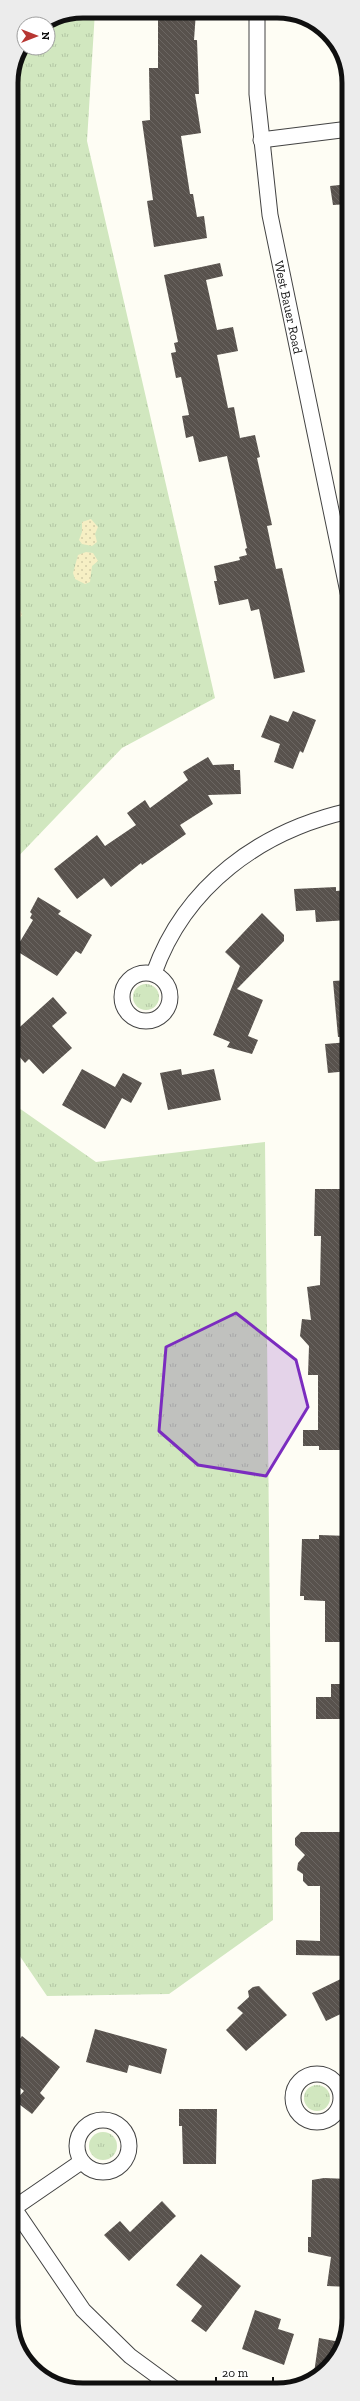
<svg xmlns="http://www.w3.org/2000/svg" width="360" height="2401" viewBox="0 0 360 2401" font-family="'Zilla Slab',serif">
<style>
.grass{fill:url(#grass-tufts)}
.sand{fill:url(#sand-dots)}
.building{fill:url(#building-back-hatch)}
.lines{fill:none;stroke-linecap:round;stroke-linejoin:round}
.street-casing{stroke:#434343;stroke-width:17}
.street{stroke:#fff;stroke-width:15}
.marked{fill:#7b2cbf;fill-opacity:0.2;stroke:#7b2cbf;stroke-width:3;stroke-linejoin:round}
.labels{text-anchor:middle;stroke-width:4;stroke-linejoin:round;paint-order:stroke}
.street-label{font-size:13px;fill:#101010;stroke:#fff}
.rim{fill:none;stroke:#101010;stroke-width:5}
</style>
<defs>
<pattern id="grass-tufts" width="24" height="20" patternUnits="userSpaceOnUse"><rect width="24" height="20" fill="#d1e7bf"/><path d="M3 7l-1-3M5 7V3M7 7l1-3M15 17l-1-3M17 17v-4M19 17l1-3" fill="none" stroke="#b2c5a3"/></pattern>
<pattern id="sand-dots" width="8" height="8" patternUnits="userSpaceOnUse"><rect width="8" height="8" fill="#f6efc4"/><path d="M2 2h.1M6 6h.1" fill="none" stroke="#d2cca7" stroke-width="1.8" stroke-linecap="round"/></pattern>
<pattern id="building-back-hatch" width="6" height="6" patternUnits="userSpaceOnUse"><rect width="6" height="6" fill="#58524d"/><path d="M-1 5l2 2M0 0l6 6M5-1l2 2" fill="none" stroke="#6b6662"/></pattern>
</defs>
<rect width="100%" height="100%" fill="#fefdf4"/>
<g class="grass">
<polygon points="83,11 95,11 87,141 215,698 122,748 11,864 11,83 17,55 24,44 24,48 48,48 48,24 44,24 56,16"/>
<circle cx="146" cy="997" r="13"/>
<polygon points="11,1096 19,1108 96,1162 265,1142 273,1920 169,1994 47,1996 11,1943"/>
<circle cx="317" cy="2098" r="13"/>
<circle cx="103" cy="2146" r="14"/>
</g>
<g class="sand">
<polygon points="91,519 98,527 95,534 97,542 92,546 82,544 79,540 82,532 82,522"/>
<polygon points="86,552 93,553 98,561 92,566 90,582 85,584 75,579 73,573 78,555"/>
<polygon points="11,601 19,606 22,615 18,621 17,630 11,633"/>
</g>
<g class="building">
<polygon points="158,12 196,12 194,40 197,40 199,94 195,94 201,133 181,136 190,194 193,194 197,217 204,216 207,238 154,247 147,201 153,200 142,121 150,120 149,68 158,68"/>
<polygon points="349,184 349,204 333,205 330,186"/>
<polygon points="220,263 223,276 206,280 217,330 233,327 238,351 217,355 228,408 234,407 240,438 255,435 260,457 257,458 272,525 267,526 276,569 282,568 305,672 274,679 259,609 251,611 248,599 219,605 214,581 217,581 214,566 240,560 239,557 247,555 245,549 247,548 227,456 199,462 193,436 186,438 182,416 189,415 181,377 176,378 171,353 176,352 174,343 178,342 164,275"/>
<polygon points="293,711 316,720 303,753 300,751 293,769 274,762 280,744 261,737 270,715 288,722"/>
<polygon points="208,757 213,765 234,764 234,770 240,770 241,794 208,795 213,804 180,825 186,834 142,865 141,863 111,887 104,878 77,899 54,869 97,835 105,846 136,825 127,813 145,800 150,808 188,780 183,772"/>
<polygon points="336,887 336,891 347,890 349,920 316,922 315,910 296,911 294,889"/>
<polygon points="38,897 61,911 58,914 92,935 81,954 76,951 57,976 15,950 33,920 30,918 32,914 30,912"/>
<polygon points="262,913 284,935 284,941 237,989 263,1000 248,1036 258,1040 252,1054 227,1047 230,1042 213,1035 240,966 225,952"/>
<polygon points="349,980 349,1036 338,1037 333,981"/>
<polygon points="53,997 67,1013 52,1026 72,1048 43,1074 29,1059 25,1063 11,1047 11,1035"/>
<polygon points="349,1042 349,1071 328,1073 325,1044"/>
<polygon points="82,1069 115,1087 123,1073 142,1083 131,1103 122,1098 105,1129 62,1105"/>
<polygon points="181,1069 182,1075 214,1069 221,1100 168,1110 160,1073"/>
<polygon points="315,1189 349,1189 349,1450 319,1450 319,1446 303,1446 303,1430 318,1430 318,1375 308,1375 309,1346 300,1336 302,1319 311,1320 307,1287 320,1285 321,1236 314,1236"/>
<polygon points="319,1535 349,1536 349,1642 325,1642 325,1601 304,1600 304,1596 300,1596 302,1539 319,1539"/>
<polygon points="331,1684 349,1684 349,1719 316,1719 316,1697 331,1697"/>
<polygon points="301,1832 349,1832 349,1956 296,1955 296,1940 320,1941 320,1886 308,1886 303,1881 303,1874 297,1870 298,1863 305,1855 295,1845 295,1838"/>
<polygon points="349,1975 349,2010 326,2021 312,1993"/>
<polygon points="259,1986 287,2015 246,2051 226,2030 243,2013 237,2008 249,1997 248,1991 253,1987"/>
<polygon points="95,2029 167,2049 161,2074 129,2065 127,2073 86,2062"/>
<polygon points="22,2036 60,2067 40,2093 45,2098 32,2114 15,2101 24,2091 11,2080 11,2050"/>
<polygon points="179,2109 217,2109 216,2164 183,2164 182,2126 179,2126"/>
<polygon points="324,2178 349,2179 346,2238 349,2238 349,2287 327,2286 331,2257 308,2252 308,2237 311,2237 312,2180"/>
<polygon points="162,2201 176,2216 129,2261 104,2235 120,2221 130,2232"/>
<polygon points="201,2254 241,2286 206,2332 191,2321 202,2306 176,2285"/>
<polygon points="255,2310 281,2319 278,2329 294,2334 284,2365 242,2349"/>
<polygon points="319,2338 340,2342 331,2366 313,2380"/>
</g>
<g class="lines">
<defs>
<g id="street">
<polyline points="257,13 257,94 270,215 349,597"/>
<polyline points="261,140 349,129"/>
<circle cx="146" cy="997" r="24"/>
<path d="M154 973C185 886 260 831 349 811"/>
<circle cx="317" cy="2098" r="24"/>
<circle cx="103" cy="2146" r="26"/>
<polyline points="11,2204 83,2310 130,2356 175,2389"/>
<polyline points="14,2208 81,2162"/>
</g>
</defs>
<use href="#street" class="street-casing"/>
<use href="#street" class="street"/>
</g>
<path class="marked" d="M236 1313 296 1360 308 1407 266 1476 198 1465 159 1431 166 1347Z"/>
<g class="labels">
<g class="street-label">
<text transform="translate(289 307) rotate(78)" y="5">West Bauer Road</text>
</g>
</g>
<path d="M0 0H360V2401H0ZM83 18H277A65 65 0 0 1 342 83V2318A65 65 0 0 1 277 2383H83A65 65 0 0 1 18 2318V83A65 65 0 0 1 83 18Z" fill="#ececec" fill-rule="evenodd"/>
<path class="rim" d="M83 18H277A65 65 0 0 1 342 83V2318A65 65 0 0 1 277 2383H83A65 65 0 0 1 18 2318V83A65 65 0 0 1 83 18Z"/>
<g transform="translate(36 36) rotate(90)"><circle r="19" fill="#ffffff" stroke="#9f9f9f"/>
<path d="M0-3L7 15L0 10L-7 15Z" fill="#b73632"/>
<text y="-6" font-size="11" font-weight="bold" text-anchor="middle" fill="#101010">N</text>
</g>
<path d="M216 2377v6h57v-6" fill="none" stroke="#101010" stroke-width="2"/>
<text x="222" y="2377" font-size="12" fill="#101010" stroke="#ffffff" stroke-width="3" paint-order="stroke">20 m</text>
</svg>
